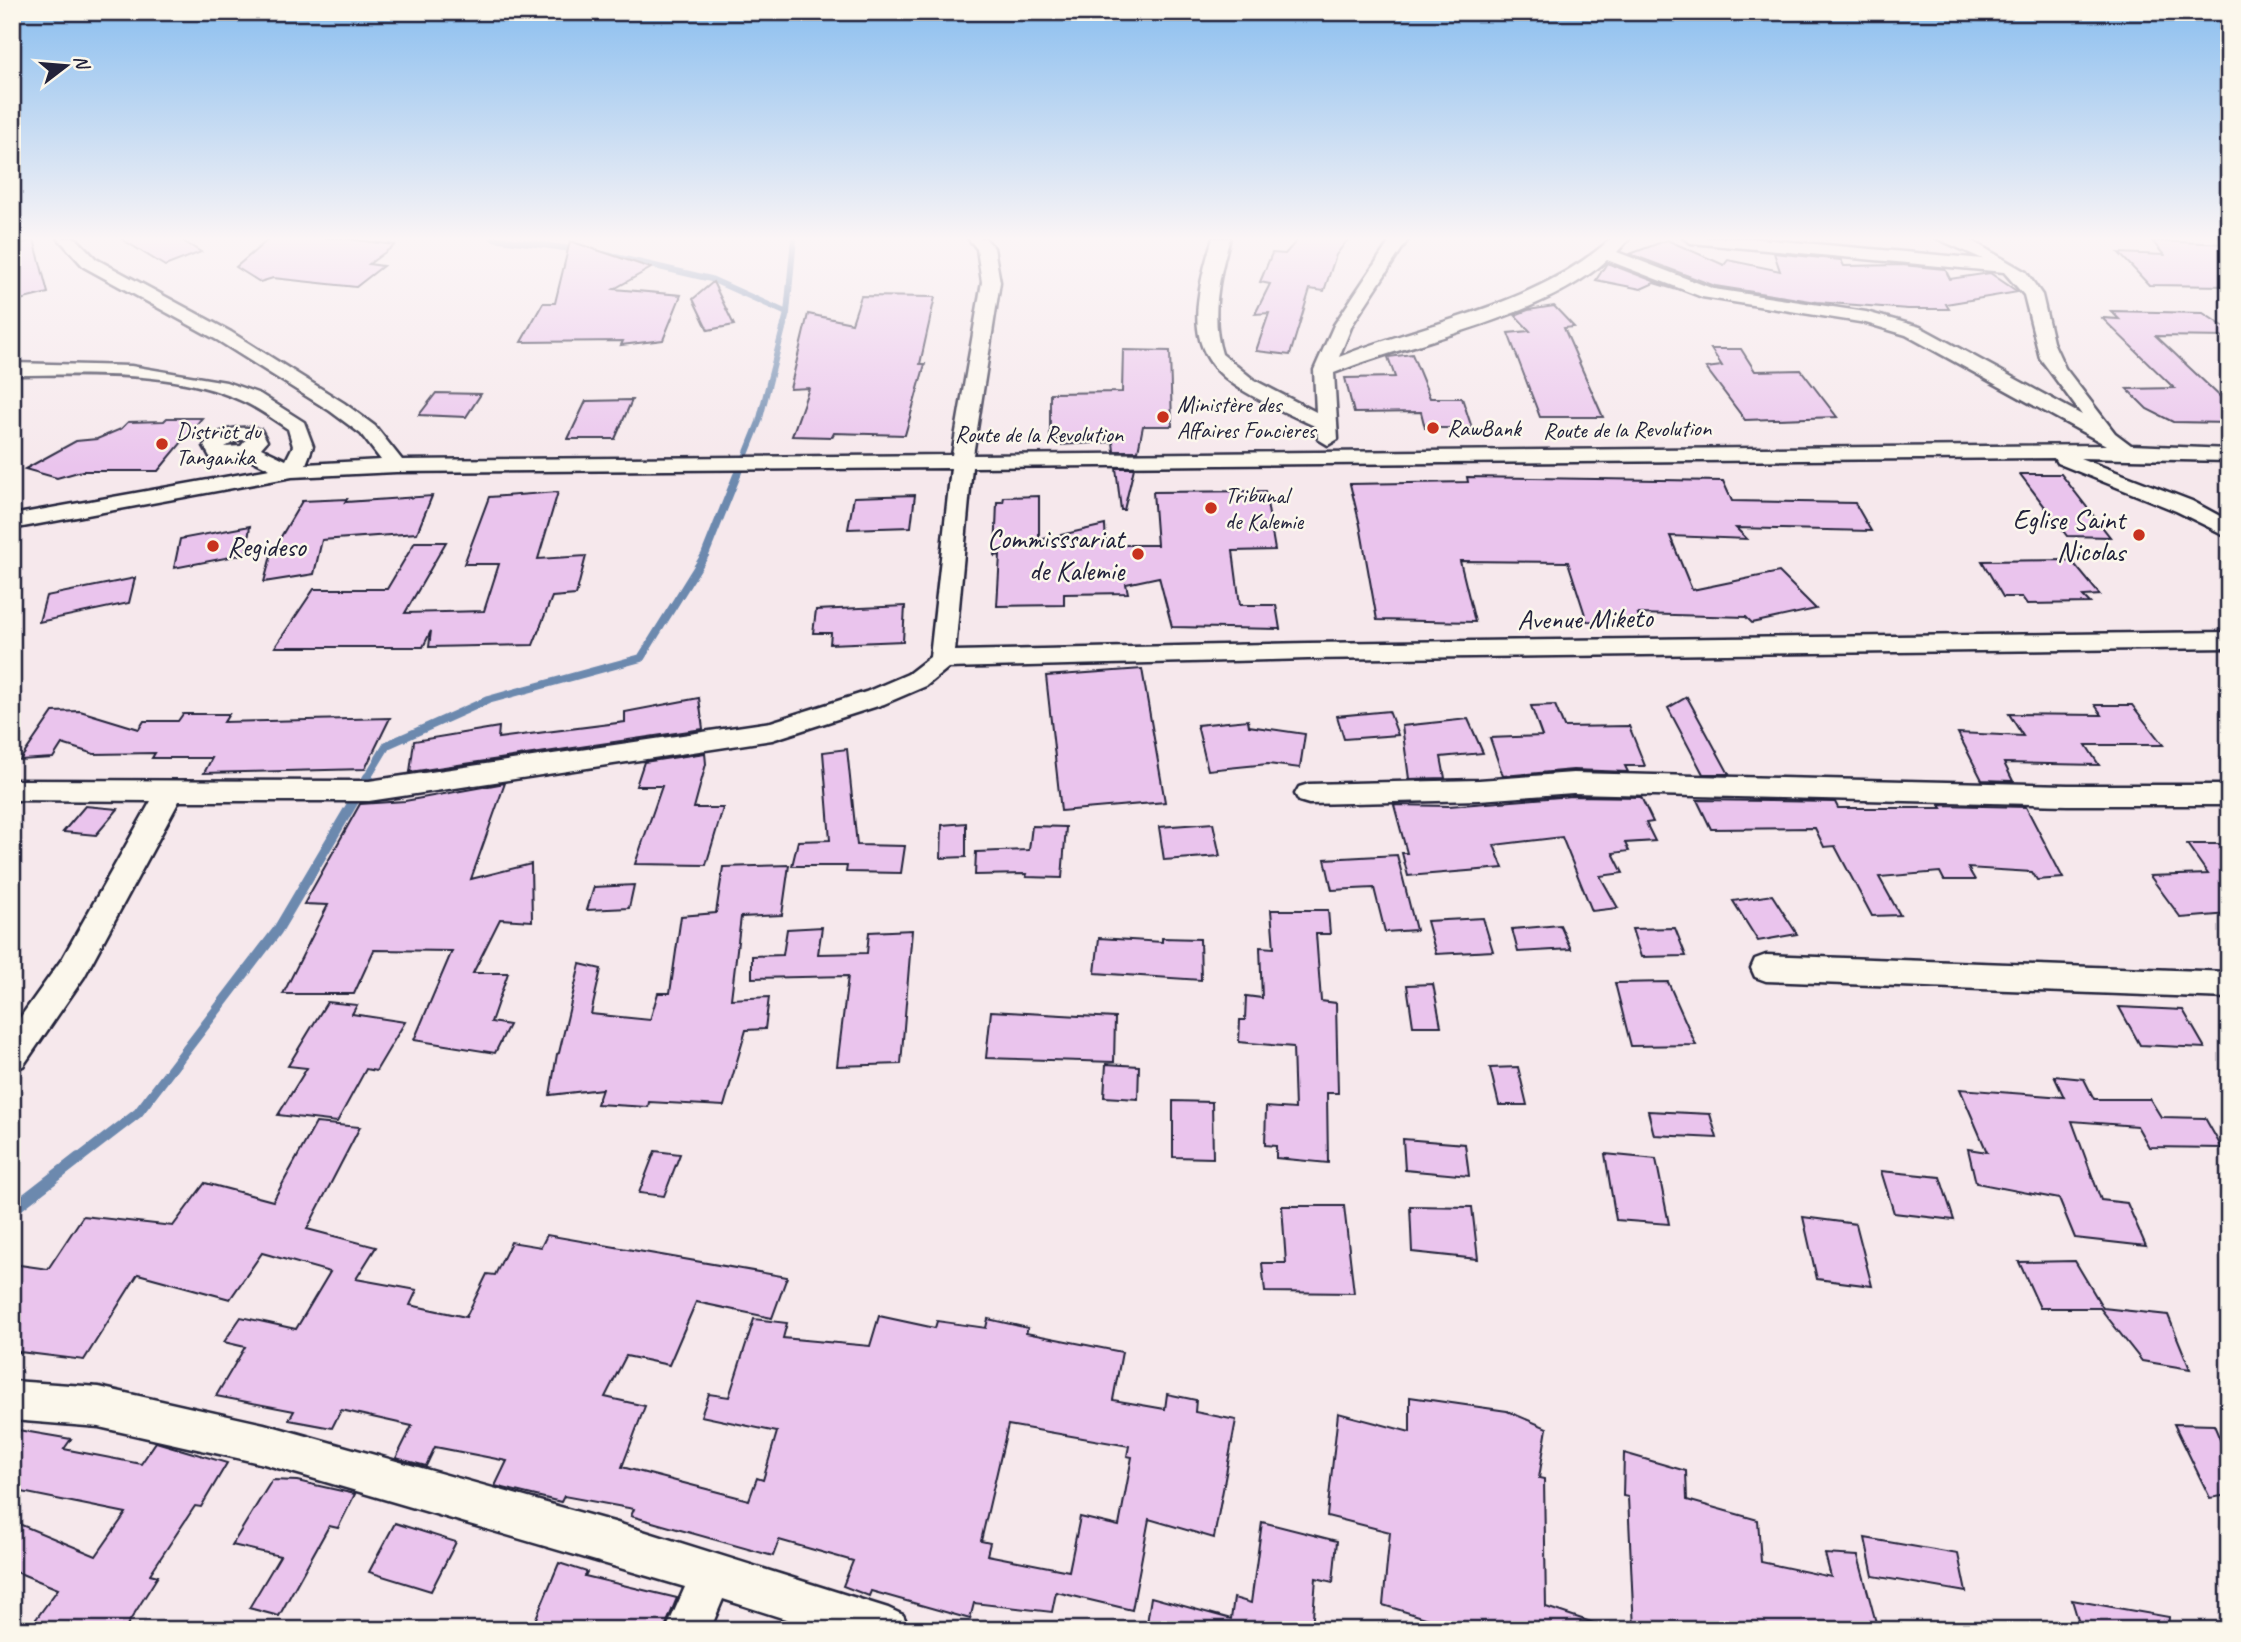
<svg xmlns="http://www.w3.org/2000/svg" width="2241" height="1642" viewBox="0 0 2241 1642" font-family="Caveat,sans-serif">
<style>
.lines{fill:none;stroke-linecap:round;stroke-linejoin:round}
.stream-far3{stroke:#6c89ae;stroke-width:6}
.stream-far2{stroke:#6c89ae;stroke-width:8}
.stream-far1{stroke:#6c89ae;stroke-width:10}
.stream{stroke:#6c89ae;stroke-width:12}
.building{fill:#eac4ed;stroke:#22223b;stroke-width:2;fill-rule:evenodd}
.minor-casing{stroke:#22223b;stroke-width:5}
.minor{fill:#fbf7ec;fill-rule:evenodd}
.poi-dot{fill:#c8321e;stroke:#fbf7ec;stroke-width:2.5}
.labels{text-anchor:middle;stroke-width:5;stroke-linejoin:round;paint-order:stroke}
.far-poi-label{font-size:23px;fill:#22223b;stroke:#fbf7ec;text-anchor:start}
.far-street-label{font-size:23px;fill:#22223b;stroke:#fbf7ec}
.poi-label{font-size:28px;fill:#22223b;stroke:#fbf7ec;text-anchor:end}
.street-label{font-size:28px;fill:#22223b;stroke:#fbf7ec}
</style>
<rect width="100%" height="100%" fill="#f6e8ec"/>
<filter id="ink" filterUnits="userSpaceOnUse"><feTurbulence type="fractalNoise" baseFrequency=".0143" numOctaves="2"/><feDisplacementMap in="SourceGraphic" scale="14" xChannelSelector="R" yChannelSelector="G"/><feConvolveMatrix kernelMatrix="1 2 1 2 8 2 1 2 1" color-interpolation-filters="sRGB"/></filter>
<g filter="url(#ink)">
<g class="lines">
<g class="stream-far3">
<polyline points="493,238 578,250"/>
<polyline points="603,254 711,279 787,313"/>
<polyline points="737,477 759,422 787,313 794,238"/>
</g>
<polyline class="stream-far2" points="367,778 387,745 488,700 641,658 705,555 737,475"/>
<polyline class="stream-far1" points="77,1160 138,1113 277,931 368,777"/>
<polyline class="stream" points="12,1210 79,1158"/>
</g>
<g class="building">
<polygon points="120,238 178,238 201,252 165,266"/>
<polygon points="270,238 341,238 395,245 369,264 383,266 356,287 273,278 260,282 236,267"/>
<polygon points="1299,238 1349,238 1336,255 1324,291 1310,289 1290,355 1256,351 1269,313 1255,314 1270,284 1260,282 1272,253 1285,254"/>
<polygon points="34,239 48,293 12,302 12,248"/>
<polygon points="1667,240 1724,265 1728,260 1780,271 1774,253 1841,260 1844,266 1902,265 1945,269 1950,279 1990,273 2018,292 1946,304 1949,309 1908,309 1817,302 1715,286 1630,254"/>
<polygon points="570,241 651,268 614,289 681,295 663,340 621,345 623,341 521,342 543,303 555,303"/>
<polygon points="2152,241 2229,244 2229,286 2149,285 2119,253 2164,255"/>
<polygon points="1607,263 1677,290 1654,283 1641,289 1596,280"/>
<polygon points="713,282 734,325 708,330 693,299"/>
<polygon points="861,296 935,297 920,364 925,364 905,435 834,433 832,437 792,436 809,388 790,389 808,314 852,323"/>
<polygon points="1554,306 1574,327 1564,328 1603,417 1540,417 1508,333 1530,331 1515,315 1528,310"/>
<polygon points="2111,311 2203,313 2229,330 2229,337 2156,336 2229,405 2229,423 2173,422 2147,409 2127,389 2174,388 2102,318 2119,319"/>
<polygon points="1711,349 1741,349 1755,371 1801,370 1837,417 1745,420 1706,368 1722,366"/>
<polygon points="1123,350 1170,351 1172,426 1143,426 1138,451 1114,451 1113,442 1058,445 1057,435 1050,436 1050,393 1122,392"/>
<polygon points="1412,354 1430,398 1462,398 1472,428 1425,428 1421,412 1354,413 1345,378 1395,377 1388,357"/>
<polygon points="436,393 481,394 466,417 419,415"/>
<polygon points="632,400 615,439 568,439 586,401"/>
<polygon points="167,418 202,418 158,471 82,471 57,478 25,469 76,441 97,439 121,429 128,422 164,421"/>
<polygon points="1116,468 1134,468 1124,510 1121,510"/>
<polygon points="2020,474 2061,474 2110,537 2067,536"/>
<polygon points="1467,477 1723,481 1732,501 1855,503 1871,531 1736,528 1747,539 1670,536 1692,590 1779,572 1816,609 1752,623 1746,617 1638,614 1640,622 1587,621 1568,562 1460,561 1475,622 1377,620 1360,525 1350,484 1468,482"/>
<polygon points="1265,491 1275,550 1233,551 1240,605 1276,605 1280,629 1172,627 1159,577 1126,584 1128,593 1064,594 1064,605 997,606 1000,555 995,556 997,502 1003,502 1004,497 1039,496 1039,540 1105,525 1106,545 1157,545 1153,492"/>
<polygon points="558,492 538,559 586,556 576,595 552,597 533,645 429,647 431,631 423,647 275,647 314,589 387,589 415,542 446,542 405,613 484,611 499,564 464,564 489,497"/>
<polygon points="915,495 911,527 848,529 854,497"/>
<polygon points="432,496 417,533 322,540 314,574 264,582 272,552 302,501 347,499 345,502"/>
<polygon points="250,526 246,554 174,568 180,539"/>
<polygon points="2071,560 2100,595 2083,596 2090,603 2027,604 2022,597 2003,597 1982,561"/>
<polygon points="135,578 129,603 39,622 46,596"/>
<polygon points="905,606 903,641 830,644 831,633 813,633 816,610"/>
<polygon points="1142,669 1165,802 1061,811 1046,676"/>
<polygon points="1687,697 1729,774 1703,774 1668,708"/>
<polygon points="699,698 703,729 410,772 414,741 499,727 498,738 625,722 625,712"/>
<polygon points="1555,705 1564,727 1629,726 1645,766 1625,766 1628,772 1573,770 1503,776 1490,738 1542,736 1531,706"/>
<polygon points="2095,705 2132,705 2163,745 2086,745 2099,765 2004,763 2013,781 1982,780 1958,733 2023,736 2009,714 2102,715"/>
<polygon points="80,711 139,729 144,721 178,721 183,714 229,714 224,722 390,718 365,769 204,773 212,758 152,758 155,753 94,754 62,744 53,758 20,760 53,712"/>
<polygon points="1389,711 1398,735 1344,739 1337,716"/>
<polygon points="1468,719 1483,753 1441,757 1445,778 1409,779 1402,726"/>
<polygon points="1248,720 1249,726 1305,734 1300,768 1268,764 1208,770 1197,725"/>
<polygon points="847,749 857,845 905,846 901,873 846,872 847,866 792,866 798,841 830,840 823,752"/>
<polygon points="705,753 706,764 694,808 723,808 706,865 635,864 662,786 636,786 644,762"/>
<polygon points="505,783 471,879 531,864 532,921 500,919 473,973 508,973 491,1022 509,1025 495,1053 414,1040 452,951 374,950 354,994 283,994 328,905 304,904 360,804 405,801"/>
<polygon points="1573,796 1641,797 1653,822 1646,823 1655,841 1625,843 1629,851 1613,853 1623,873 1600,876 1618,908 1592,911 1562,837 1494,845 1503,868 1408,876 1402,853 1407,853 1394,805 1449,806"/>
<polygon points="1697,800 1835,802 1838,808 1942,808 1940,805 2026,807 2063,878 2037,880 2032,872 1968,868 1975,880 1944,880 1940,872 1879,877 1900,915 1872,916 1835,846 1824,847 1815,828 1711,829"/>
<polygon points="85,806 118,809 96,835 63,832"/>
<polygon points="966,823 966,857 941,858 942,825"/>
<polygon points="1213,823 1220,856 1164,860 1159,827"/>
<polygon points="1032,826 1066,827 1062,878 1026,877 1027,874 975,875 976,852 1029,850"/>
<polygon points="2187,844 2229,844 2229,914 2181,918 2150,876 2208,874"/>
<polygon points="1397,855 1416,930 1385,932 1374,888 1332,890 1325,859"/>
<polygon points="789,865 782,915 741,917 731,999 769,997 765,1029 746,1030 724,1106 649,1102 648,1107 597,1104 602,1089 550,1095 557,1054 559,1053 580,964 601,969 591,1014 650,1020 658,993 670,993 681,916 716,913 723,867"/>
<polygon points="634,885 629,908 587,910 594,887"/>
<polygon points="1772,895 1797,934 1758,941 1733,901"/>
<polygon points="1271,910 1328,910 1330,934 1316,934 1321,1001 1336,1003 1338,1093 1327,1093 1328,1163 1276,1158 1276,1146 1265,1145 1266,1107 1295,1109 1293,1047 1239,1042 1240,1020 1245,1020 1246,996 1262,998 1260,947 1274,948"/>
<polygon points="1483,918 1493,951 1436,954 1427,921"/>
<polygon points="1560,925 1571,949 1518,952 1512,929"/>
<polygon points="822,927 818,954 867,953 869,932 912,930 901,1064 837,1066 848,976 752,978 752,956 783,955 787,929"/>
<polygon points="1675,928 1686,956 1641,957 1632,929"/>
<polygon points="1099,938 1162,942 1162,938 1200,939 1201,980 1095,973"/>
<polygon points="1668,982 1696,1045 1631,1046 1615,983"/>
<polygon points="1433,984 1441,1026 1413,1026 1407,985"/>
<polygon points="327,1002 357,1005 352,1014 405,1022 376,1071 366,1069 337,1122 278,1115 307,1068 288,1066"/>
<polygon points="2119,1007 2183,1010 2205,1048 2140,1045"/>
<polygon points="991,1011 1115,1018 1114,1062 986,1058"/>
<polygon points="1106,1064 1139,1066 1138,1099 1104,1097"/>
<polygon points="1518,1067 1527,1105 1499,1105 1490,1068"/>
<polygon points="2054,1076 2084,1079 2094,1099 2150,1099 2161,1117 2205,1118 2222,1148 2149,1147 2137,1126 2072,1121 2101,1200 2127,1203 2146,1246 2075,1238 2059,1199 1976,1183 1968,1149 1987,1152 1960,1089 2064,1097"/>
<polygon points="1173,1101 1212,1102 1213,1158 1173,1157"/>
<polygon points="1648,1111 1710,1114 1717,1138 1654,1135"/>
<path d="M316 1123 360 1127 307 1229 376 1247 356 1279 417 1290 410 1305 466 1317 487 1274 495 1275 511 1242 541 1247 547 1235 787 1277 772 1318 696 1302 669 1365 626 1356 605 1397 645 1406 622 1467 749 1500 757 1478 763 1480 777 1432 701 1416 709 1394 729 1397 754 1319 787 1323 783 1338 870 1346 879 1316 935 1328 937 1321 986 1328 988 1319 1028 1328 1026 1333 1122 1352 1113 1400 1165 1409 1167 1394 1196 1400 1195 1412 1236 1420 1214 1538 1149 1519 1132 1610 1056 1592 1052 1612 974 1603 970 1619 871 1591 869 1596 843 1586 853 1561 779 1540 773 1556 631 1516 634 1509 564 1496 561 1502 495 1486 507 1461 435 1447 426 1466 396 1458 412 1426 341 1410 332 1428 289 1420 294 1411 216 1396 245 1347 224 1342 241 1317 296 1329 330 1272 262 1253 230 1299 138 1274 84 1360 12 1351V1264L48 1269 83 1216 173 1226 205 1183 273 1201ZM1008 1425 1129 1446 1127 1456 1132 1457 1119 1526 1080 1517 1069 1571 987 1555 990 1543 981 1541Z"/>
<polygon points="1403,1139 1465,1144 1469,1176 1405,1170"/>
<polygon points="655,1151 680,1154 664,1196 639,1193"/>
<polygon points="1605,1154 1656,1159 1669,1224 1616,1220"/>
<polygon points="1881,1171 1940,1177 1954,1220 1894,1213"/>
<polygon points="1282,1206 1344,1206 1354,1293 1265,1292 1262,1263 1286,1263"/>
<polygon points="1410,1206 1472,1207 1478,1259 1412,1252"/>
<polygon points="1803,1217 1856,1224 1872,1286 1817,1279"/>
<polygon points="2075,1261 2103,1308 2168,1315 2190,1369 2142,1361 2100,1308 2040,1308 2019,1262"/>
<polygon points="1410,1397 1507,1411 1547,1428 1539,1478 1544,1479 1546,1607 1600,1625 1600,1630 1465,1630 1383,1605 1390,1532 1327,1516 1338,1413 1410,1432"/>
<polygon points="2174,1424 2214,1425 2229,1461 2229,1495 2210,1498"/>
<polygon points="12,1429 71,1439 64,1449 141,1464 156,1442 227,1463 201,1507 195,1506 150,1574 158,1576 124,1630 28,1630 58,1589 12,1570 12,1521 96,1556 126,1513 12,1490"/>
<polygon points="1624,1453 1686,1471 1687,1500 1758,1520 1761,1562 1831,1577 1825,1554 1858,1556 1878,1630 1634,1630 1628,1497 1623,1496"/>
<polygon points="272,1480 297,1481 355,1494 338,1528 329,1526 279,1616 249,1608 280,1556 232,1545"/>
<polygon points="1262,1522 1337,1541 1333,1582 1316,1578 1312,1630 1146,1630 1151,1597 1231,1619 1234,1598 1251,1603"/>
<polygon points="395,1523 456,1542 431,1591 369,1572"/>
<polygon points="1865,1538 1958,1554 1966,1592 1873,1576"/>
<polygon points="559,1563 587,1572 585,1576 677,1598 664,1630 531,1630"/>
<polygon points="2072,1600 2169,1617 2168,1630 2081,1630"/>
</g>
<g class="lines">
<defs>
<g id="minor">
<polygon points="12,238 32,238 12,246"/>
<path d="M58 238H76L96 259 231 332 344 403 375 426 402 460 952 455 982 282 977 249 968 238H985L994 248 1000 282 973 455 2106 445 1906 335 1866 323 1702 297 1607 260C1542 319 1416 340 1334 373L1338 439 1328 445 1318 439 1317 427C1210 378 1173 364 1213 238H1230C1219 275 1210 317 1222 354L1254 380 1316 412 1314 370 1334 325 1392 238H1409L1352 325 1339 357C1433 320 1534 307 1612 238H1630L1617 252 1714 289 1866 312 1920 327 2082 415 2040 358 2024 295 2004 272 1691 243 1683 238H1748L1983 259 1936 238H1962L1974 242 2026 272 2042 295 2053 342 2065 368 2115 433 2131 445 2229 449V461L2080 458 2192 501 2229 521V537L2176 511 2057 463 2054 458 972 467 955 651 1308 643 2229 632V648L1308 659 948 668 926 686 884 704 772 740 369 801H179L84 977 23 1066 12 1070V1029L62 959 151 801 12 800V780L369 781 771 722 866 692 908 674 930 657 951 468 396 472 292 477 12 529V515L270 469 246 457 231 461 210 457 204 446C216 428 241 425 261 430L267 441 261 448 286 460 293 446 288 429C273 419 258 408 242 401 173 369 86 375 12 375V363L131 366 226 382 260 394 304 422 313 446 306 464 381 460 361 434 330 411 217 340 84 267ZM246 440 241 446 225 447 238 440Z"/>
<polygon points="1573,773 2068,785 2229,785 2229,805 2068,805 1573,793 1479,800 1309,804 1299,801 1295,794 1299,787 1309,784 1479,780"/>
<polygon points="1766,955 2229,972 2229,998 1766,981 1755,977 1751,968 1755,959"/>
<polygon points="12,1381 99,1387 264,1424 614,1522 888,1608 903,1615 910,1630 820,1630 723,1599 710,1630 666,1630 685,1587 264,1464 99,1427 12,1420"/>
</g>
</defs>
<use href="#minor" class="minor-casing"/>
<use href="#minor" class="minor"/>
</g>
</g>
<linearGradient id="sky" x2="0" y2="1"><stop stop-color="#8abeef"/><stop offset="0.51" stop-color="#fbf5f6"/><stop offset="1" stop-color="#fbf5f6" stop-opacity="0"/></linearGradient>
<rect width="2241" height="468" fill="url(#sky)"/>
<g class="poi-dot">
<circle cx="1163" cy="417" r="7"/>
<circle cx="1433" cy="428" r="7"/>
<circle cx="162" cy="444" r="7"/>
<circle cx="1211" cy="508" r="7"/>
<circle cx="2139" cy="535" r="7"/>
<circle cx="213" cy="546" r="7"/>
<circle cx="1138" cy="554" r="7"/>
</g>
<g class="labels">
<g class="far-poi-label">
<text x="1177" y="412">Ministère des<tspan x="1177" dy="26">Affaires Foncieres</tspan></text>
<text x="1447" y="436">RawBank</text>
<text x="176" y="439">District du<tspan x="176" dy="26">Tanganika</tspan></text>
<text x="1225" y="503">Tribunal<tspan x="1225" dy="26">de Kalemie</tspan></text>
</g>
<g class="far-street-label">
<text transform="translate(1627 429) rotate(-1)" y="8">Route de la Revolution</text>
<text x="1039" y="442">Route de la Revolution</text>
</g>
<g class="poi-label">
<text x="2125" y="529">Eglise Saint<tspan x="2125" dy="32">Nicolas</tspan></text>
<text x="1124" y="548">Commisssariat<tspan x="1124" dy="32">de Kalemie</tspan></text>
<text x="227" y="556" text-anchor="start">Regideso</text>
</g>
<g class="street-label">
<text transform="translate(1585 618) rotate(-1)" y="10">Avenue Miketo</text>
</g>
</g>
<rect width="2241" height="1642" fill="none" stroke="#fbf7ec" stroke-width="42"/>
<rect x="21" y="21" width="2199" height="1600" fill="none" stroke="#22223b" stroke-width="2.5" filter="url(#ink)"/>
<g transform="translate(66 66) rotate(74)" stroke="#fbf7ec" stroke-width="5" paint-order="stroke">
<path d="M0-5L12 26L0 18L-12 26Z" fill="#22223b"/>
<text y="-10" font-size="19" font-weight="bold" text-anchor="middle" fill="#22223b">N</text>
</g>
</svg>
